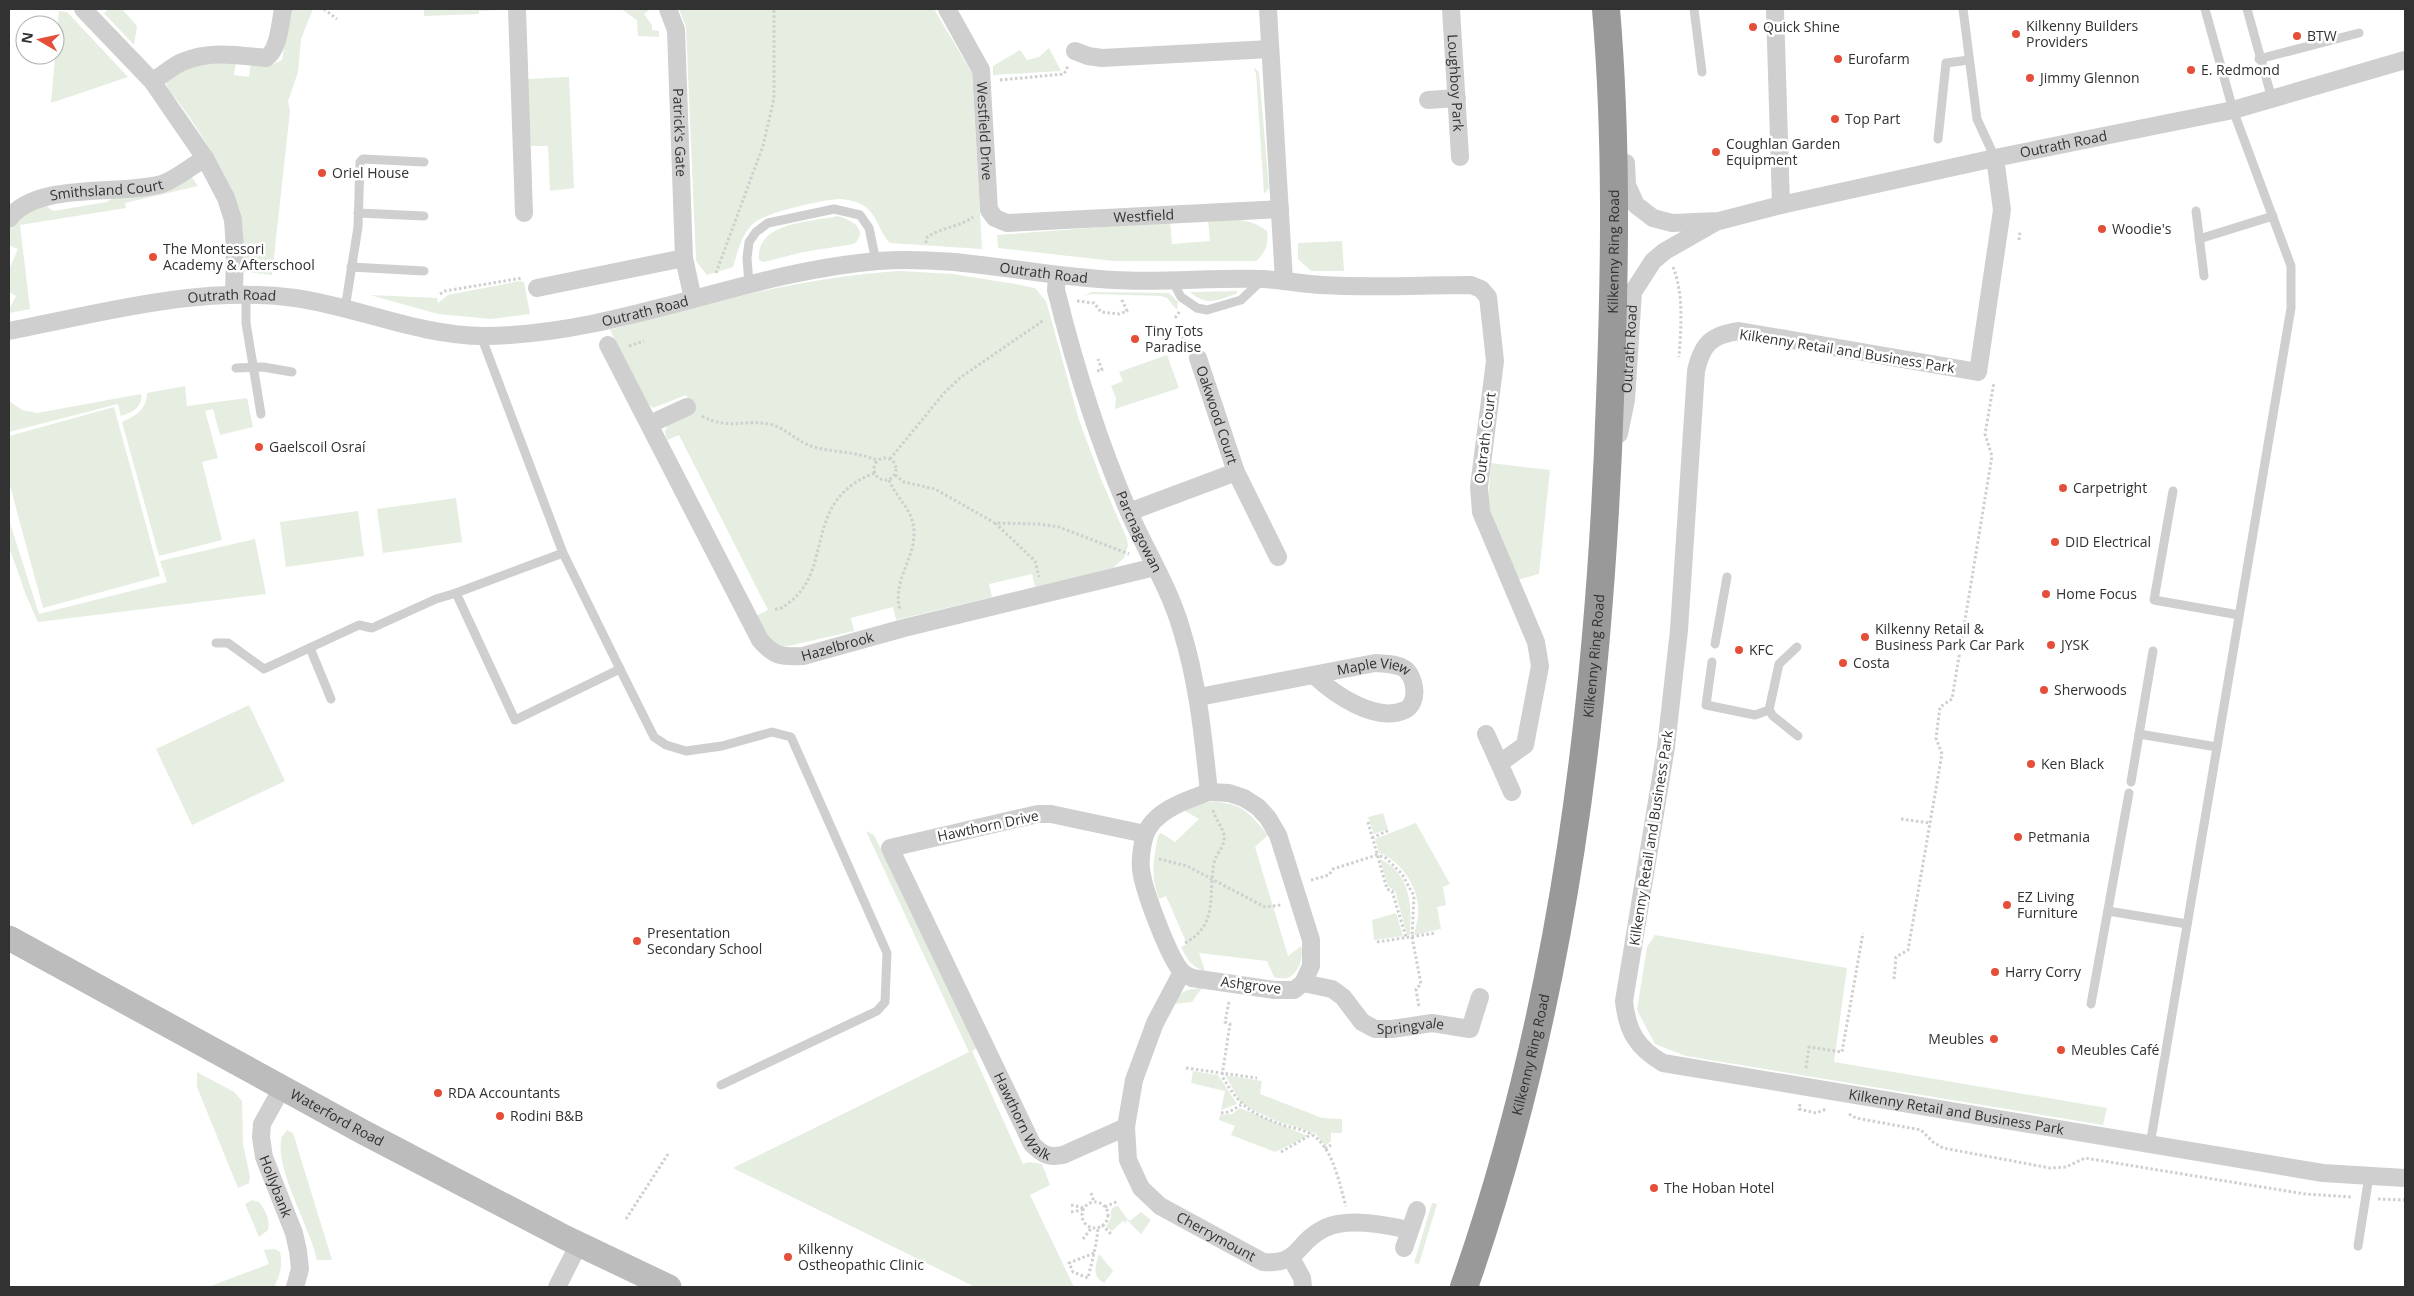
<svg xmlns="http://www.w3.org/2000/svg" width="2414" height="1296" viewBox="0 0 2414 1296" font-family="'Open Sans',sans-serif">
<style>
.green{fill:#e5eee1}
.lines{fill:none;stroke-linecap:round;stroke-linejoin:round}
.path{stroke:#cfcfcf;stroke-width:3;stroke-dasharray:2.5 2.5;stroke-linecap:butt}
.lane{stroke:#cfcfcf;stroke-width:9}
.street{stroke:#cfcfcf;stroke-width:18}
.secondary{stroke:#bcbcbc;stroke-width:25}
.highway{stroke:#999;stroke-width:28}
.poi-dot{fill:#e54f39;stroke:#fff;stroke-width:2}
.labels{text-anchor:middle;stroke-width:5;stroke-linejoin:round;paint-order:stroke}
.poi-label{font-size:14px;fill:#323232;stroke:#fff;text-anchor:start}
.street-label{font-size:14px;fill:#323232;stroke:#fff}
</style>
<rect width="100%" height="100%" fill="#fff"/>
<g class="green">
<polygon points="109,9 122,9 137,26 134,45 104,13"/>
<path d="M291 9H313L301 39 298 72 288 101 290 111 272 275 241 271C242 255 244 240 242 224 236 186 193 118 168 89L166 82 187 65 236 61 234 75 249 77 251 63 270 66 282 60Z"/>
<polygon points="424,9 500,9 500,10 479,11 479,14 424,16"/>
<polygon points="621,9 650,9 644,14 652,25 652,30 659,31 659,37 638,36 637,20"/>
<path d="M679 9H934L972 73 982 249 890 243C879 232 877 214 864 206 857 201 846 199 838 199 822 200 764 213 754 223 741 234 738 252 733 267L707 275 696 261 686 27Z"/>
<polygon points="59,11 67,12 128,77 51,103"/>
<polygon points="1049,48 1061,71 993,75 993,66 1020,50 1027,60 1039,57"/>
<polygon points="1253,67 1259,72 1269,188 1264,194 1256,73"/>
<polygon points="569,77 574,188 550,191 548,146 532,146 529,144 527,79"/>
<polygon points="191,176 198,186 125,203 126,208 20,225 30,309 9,313 9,309 16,296 9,292 9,270 18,249 9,245 9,231 26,212 44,204 53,211 107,202 118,194"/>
<path d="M837 216C851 219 870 230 854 244L803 252 764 262 759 260C755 222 811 222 837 216Z"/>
<path d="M1208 219C1229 219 1250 217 1267 231 1269 244 1266 252 1256 261H1113L998 248 997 235 1170 222 1172 244 1210 241Z"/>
<polygon points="1342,241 1344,271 1311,271 1298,259 1298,243"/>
<path d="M900 271 953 274 1015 284 1035 288 1046 301 1079 420 1101 479 1127 539 1128 546 1124 558 1113 568 1035 587 1032 574 989 584 992 597 896 620 893 607 851 618 854 631 779 648 768 642 756 616 768 610 679 435 667 440 665 432 667 426 694 411 686 395 653 408 645 402 610 330C705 304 801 277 900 271Z"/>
<polygon points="520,281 524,282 530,314 491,319 438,314 370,295 437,298 438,303 448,295"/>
<path d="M1238 291 1236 294C1217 300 1207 307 1190 292Z"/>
<polygon points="1091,292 1169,293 1178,302 1177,310 1167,298 1161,296 1091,294 1083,296"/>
<polygon points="1167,355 1179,388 1115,409 1116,398 1111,386 1123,381 1119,372"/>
<path d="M185 386 187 406 247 398 253 427 220 435 213 409 205 411 218 458 202 462 222 540 159 556 122 422C137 415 146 410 147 393Z"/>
<path d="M141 394C143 407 133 412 121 416L118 404 9 432V401L22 410 37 413Z"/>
<polygon points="114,407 160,576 43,608 9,482 9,436"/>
<polygon points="1491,463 1550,470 1539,574 1517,580 1488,505"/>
<polygon points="456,498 462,542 383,553 377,509"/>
<polygon points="358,511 364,556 286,567 280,522"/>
<polygon points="9,520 39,614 167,582 160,561 255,539 266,594 38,622 26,595 9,547"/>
<polygon points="249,705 285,781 192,825 156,749"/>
<path d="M1213 802C1243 803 1249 813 1268 835L1255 847 1288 956 1301 946C1304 957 1299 974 1287 978 1283 979 1277 978 1274 977L1267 961 1199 953 1205 971C1191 967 1187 959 1181 947L1187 944 1166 896 1159 899C1150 874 1154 860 1158 835L1161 833 1175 842 1199 819 1185 811 1197 803Z"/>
<polygon points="1383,813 1388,829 1374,834 1368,817"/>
<path d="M1416 823 1450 884 1443 887 1446 905 1437 907 1441 929 1414 935C1416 926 1419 916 1418 907 1417 885 1399 859 1379 853L1375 839Z"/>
<polygon points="866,831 874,835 978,1047 972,1051 1023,1164 1029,1162 1042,1164 1050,1185 1030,1195 1074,1287 975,1287 733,1168 969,1052"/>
<path d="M1380 859C1411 874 1412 905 1410 935H1407L1395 891 1388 886Z"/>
<polygon points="1396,913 1403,936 1374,940 1372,920"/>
<polygon points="1655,935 1847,968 1834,1062 2107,1108 2103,1125 1686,1056 1655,1044 1637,1010 1647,947"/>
<path d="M1202 988 1192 1002 1173 1004C1178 991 1189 989 1202 988Z"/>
<polygon points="1193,1071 1218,1075 1237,1104 1221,1110 1225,1091 1191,1083"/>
<polygon points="197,1072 234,1092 242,1101 243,1144 250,1177 249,1183 238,1188 197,1087"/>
<polygon points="1225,1075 1262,1081 1260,1094 1322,1118 1342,1119 1342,1133 1331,1133 1331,1141 1325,1146 1315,1133 1277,1121 1247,1107 1240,1101"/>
<polygon points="1240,1108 1308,1136 1275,1152 1231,1135 1235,1126 1219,1120 1220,1115 1232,1114"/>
<path d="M287 1130 293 1133 332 1260H317C310 1227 276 1171 281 1140 281 1137 285 1133 287 1130Z"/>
<path d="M252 1200 259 1202C266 1212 270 1218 268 1230L259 1237 245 1204Z"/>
<polygon points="1432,1203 1437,1204 1419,1264 1414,1263"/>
<polygon points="1115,1206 1118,1206 1128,1220 1131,1220 1141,1212 1151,1220 1141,1234 1127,1220 1125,1224 1124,1220 1112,1231 1106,1227 1111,1218 1111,1210"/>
<path d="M275 1249 280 1252C283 1264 280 1276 274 1287H208L269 1264 264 1250Z"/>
<path d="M1099 1254 1113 1271 1104 1283C1092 1276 1095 1267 1099 1254Z"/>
</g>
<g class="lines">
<g class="path">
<polyline points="324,9 337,19"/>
<polyline points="1000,80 1064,74 1068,66"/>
<polyline points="2019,240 2020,231"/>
<path d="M926 243V238C939 228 959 227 973 217"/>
<path d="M1673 267C1684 294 1681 329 1679 357"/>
<polyline points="716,273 763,146 774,98 774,9"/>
<polyline points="440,294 445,291 522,278"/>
<polyline points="1077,301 1094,303 1101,312 1119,314 1127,311 1121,298"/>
<polyline points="1175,318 1180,311"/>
<polyline points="1178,327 1185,345"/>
<polyline points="629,346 644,341"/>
<polyline points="1097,371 1102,370 1098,359"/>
<path d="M702 416C729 431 746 418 773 425 788 430 799 443 814 447 835 453 858 451 878 461"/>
<circle cx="885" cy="469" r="11"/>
<polyline points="890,459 944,393 961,377 1044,320"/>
<polyline points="895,475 904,482 935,489 995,523 1039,524 1059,527 1129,554"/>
<path d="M889 480C896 498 913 509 914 531 915 561 892 578 900 611"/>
<polyline points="995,523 1035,561 1039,577"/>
<path d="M775 609C782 609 786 605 791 601 821 577 815 536 833 506 842 490 858 479 875 473"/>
<polyline points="1901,819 1930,823"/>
<polyline points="1368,822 1387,889 1392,891 1406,937"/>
<polyline points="1372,838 1389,830"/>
<polyline points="1159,859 1187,866 1265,907 1281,905"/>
<polyline points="1311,880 1329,875 1333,869 1377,855 1386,858 1402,874 1414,896 1412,937 1421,984 1416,989 1419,1007"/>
<polyline points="1377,942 1436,933"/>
<path d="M1185 943C1219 925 1208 894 1214 863 1216 853 1226 846 1224 835 1222 826 1215 819 1213 810"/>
<polyline points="1894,979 1896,957 1908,950 1942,754 1936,738 1940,707 1952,699 1992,456 1985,434 1994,382"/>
<path d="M1229 1002 1225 1022 1230 1024 1222 1076C1240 1107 1251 1114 1286 1126 1294 1128 1304 1130 1311 1134 1334 1148 1339 1184 1346 1206"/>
<polyline points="1186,1068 1257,1078"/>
<polyline points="1806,1068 1809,1047 1842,1052 1863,933"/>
<polyline points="1800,1104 1799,1109 1816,1113 1826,1109"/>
<polyline points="1221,1113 1229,1112 1241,1105"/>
<polyline points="1849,1114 1856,1118 1921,1130 1933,1142 1943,1148 2050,1168 2066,1167 2085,1158 2305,1194 2352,1197"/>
<polyline points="1325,1149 1331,1145"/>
<polyline points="1281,1152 1312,1134"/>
<polyline points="1091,1193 1094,1202"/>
<polyline points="2378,1199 2405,1200"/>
<circle cx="1095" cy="1215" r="13"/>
<polyline points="1071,1205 1081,1207 1083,1209"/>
<polyline points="1105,1207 1118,1201"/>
<polyline points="1071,1212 1082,1210"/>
<polyline points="626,1219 668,1154"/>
<polyline points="1102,1225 1111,1234"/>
<polyline points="1083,1239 1092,1227"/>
<path d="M1094 1253 1069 1263 1073 1272 1088 1278C1092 1261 1097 1244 1098 1227"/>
</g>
<g class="lane">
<polyline points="1694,9 1702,72"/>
<polyline points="1963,9 1977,119 1995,158"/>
<polyline points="2247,9 2272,99"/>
<polyline points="2259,59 2359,33"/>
<polyline points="1938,139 1946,63 1969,60"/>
<polyline points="2196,211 2204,276"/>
<polyline points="358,213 424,216"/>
<polyline points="2199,239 2273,216"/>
<polyline points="351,267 424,271"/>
<polyline points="1172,280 1181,297 1197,308 1207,310 1241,300 1263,279"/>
<polyline points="749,284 747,258 749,242 756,232 768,223 834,209 860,215 869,228 876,261"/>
<polyline points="246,294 246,323 261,414"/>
<polyline points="345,309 358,227 360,162 363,159 424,162"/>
<polyline points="481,336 563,553 620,669 515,720 456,593 563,553"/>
<polyline points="236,368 263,367 292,372"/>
<polyline points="2173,491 2154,600 2239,615"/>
<polyline points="216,643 228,643 264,669 359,625 372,628 436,599 456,593"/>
<polyline points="1715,644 1727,577"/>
<polyline points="310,648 331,699"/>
<polyline points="1712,662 1706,705 1755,715 1769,710 1779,664 1797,647"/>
<polyline points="620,669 654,737 666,745 686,751 722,746 772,732 791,737 887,953 885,1002 877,1011 721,1085"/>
<polyline points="1769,710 1773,716 1798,736"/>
<polyline points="2139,734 2217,747"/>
<polyline points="2131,782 2153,651"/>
<polyline points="2108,911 2187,924"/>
<polyline points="2091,1004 2129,793"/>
<polyline points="2150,1145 2291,308 2291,266 2233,110 2205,9"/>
<polyline points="2358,1246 2369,1176"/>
</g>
<g class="street">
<polyline points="83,9 152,81 205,158 226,198 233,220 235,249 234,294"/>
<polyline points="517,9 524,213"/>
<path id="s1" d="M668 9 676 30 684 258 693 299"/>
<path id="s2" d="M947 9 981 70 989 210 995 218 1007 223 1280 209"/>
<polyline points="1268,9 1284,281"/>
<path id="s3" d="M1451 9 1460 157"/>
<polyline points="1775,9 1781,205"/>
<polyline points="1075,51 1088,56 1102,58 1270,49"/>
<path d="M152 81C162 76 171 67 182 62 209 50 237 55 266 58 279 50 280 23 283 9"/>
<polyline points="1428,100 1457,98"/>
<path id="s4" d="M1995 158 2002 210 1978 372 1739 331C1711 335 1702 344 1696 371L1679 630 1666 747 1624 1001C1627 1031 1637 1048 1663 1063L2323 1173 2405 1178"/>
<path id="s5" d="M1626 163 1627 185 1636 205 1653 218 1672 223 1719 221 1781 205 1995 158 2233 110 2405 60"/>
<path id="s6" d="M9 219C35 181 121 196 162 184 176 179 192 166 205 158"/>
<path id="s7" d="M1057 275 1056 290C1075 367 1097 438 1128 510 1145 549 1169 587 1181 628 1198 682 1203 736 1209 792"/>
<polyline points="537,288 684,258"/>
<path id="s8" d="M9 331C102 313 200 285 295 298 358 307 420 336 484 336 619 335 744 272 878 261 957 255 1035 276 1114 280 1164 283 1214 277 1263 279 1283 280 1302 284 1322 285 1371 288 1422 285 1471 285L1481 289 1488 297 1495 361 1479 487 1481 512 1536 642 1540 666 1525 745 1500 763"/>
<path id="s9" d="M608 345 760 640C775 657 781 657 803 656L904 628 1155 567"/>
<path id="s10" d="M1198 358 1236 472 1278 557"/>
<polyline points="650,424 687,407"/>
<path id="s11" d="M1619 434 1626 400 1633 292 1653 261 1665 251 1716 222"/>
<polyline points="1129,512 1236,472"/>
<path id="s12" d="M1199 697 1375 663C1385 664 1396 663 1405 669 1416 678 1419 703 1405 710 1376 723 1335 695 1315 676"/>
<polyline points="1486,734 1512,792"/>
<path d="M1209 792 1229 793 1244 798 1258 807 1268 818 1278 835 1311 940V966L1303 983 1294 990H1274L1192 978C1189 976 1184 974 1182 972 1169 958 1143 889 1141 869 1140 860 1142 844 1145 835 1154 810 1187 800 1209 792Z"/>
<path id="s13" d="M1145 834 1051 814H1038L890 848 1032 1144C1042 1154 1048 1158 1063 1155L1126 1127 1134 1080 1155 1023 1182 972"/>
<path id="s14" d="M1303 983 1332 989 1343 997 1362 1022 1375 1029H1392L1432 1023 1470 1029 1480 997"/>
<path id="s15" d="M282 1088 262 1124 261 1137 264 1157 294 1233 298 1251 300 1269 295 1287"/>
<path id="s16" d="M1126 1127 1128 1160 1141 1188 1160 1206 1263 1262C1301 1265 1295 1242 1325 1228 1348 1217 1385 1225 1410 1230"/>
<polyline points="1404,1248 1417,1210"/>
<polyline points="1291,1258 1302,1278 1303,1287"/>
<polyline points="557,1287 579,1244"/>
</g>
<path class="secondary" id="s17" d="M9 938 363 1132 566 1238 669 1287"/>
<path class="highway" id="s18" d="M1464 1287C1564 1003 1600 699 1610 399 1615 269 1617 138 1606 9"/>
</g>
<g class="poi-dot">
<circle cx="1753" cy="27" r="5"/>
<circle cx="2016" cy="34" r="5"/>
<circle cx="2297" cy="36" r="5"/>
<circle cx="1838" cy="59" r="5"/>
<circle cx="2191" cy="70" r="5"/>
<circle cx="2030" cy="78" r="5"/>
<circle cx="1835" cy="119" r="5"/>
<circle cx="1716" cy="152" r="5"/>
<circle cx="322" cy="173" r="5"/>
<circle cx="2102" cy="229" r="5"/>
<circle cx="153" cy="257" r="5"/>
<circle cx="1135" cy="339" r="5"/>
<circle cx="259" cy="447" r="5"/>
<circle cx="2063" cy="488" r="5"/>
<circle cx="2055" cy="542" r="5"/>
<circle cx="2046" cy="594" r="5"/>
<circle cx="1865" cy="637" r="5"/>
<circle cx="2051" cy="645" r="5"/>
<circle cx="1739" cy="650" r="5"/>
<circle cx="1843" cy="663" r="5"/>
<circle cx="2044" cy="690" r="5"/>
<circle cx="2031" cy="764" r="5"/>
<circle cx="2018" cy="837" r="5"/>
<circle cx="2007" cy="905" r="5"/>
<circle cx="637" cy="941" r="5"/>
<circle cx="1995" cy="972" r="5"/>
<circle cx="1994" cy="1039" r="5"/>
<circle cx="2061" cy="1050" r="5"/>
<circle cx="438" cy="1093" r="5"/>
<circle cx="500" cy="1116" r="5"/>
<circle cx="1654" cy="1188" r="5"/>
<circle cx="788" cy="1257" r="5"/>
</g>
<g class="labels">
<g class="poi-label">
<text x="2026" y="31">Kilkenny Builders<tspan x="2026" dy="16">Providers</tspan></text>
<text x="1763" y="32">Quick Shine</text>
<text x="2307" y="41">BTW</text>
<text x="1848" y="64">Eurofarm</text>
<text x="2201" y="75">E. Redmond</text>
<text x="2040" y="83">Jimmy Glennon</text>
<text x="1845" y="124">Top Part</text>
<text x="1726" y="149">Coughlan Garden<tspan x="1726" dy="16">Equipment</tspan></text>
<text x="332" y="178">Oriel House</text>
<text x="2112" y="234">Woodie's</text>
<text x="163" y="254">The Montessori<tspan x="163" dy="16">Academy &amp; Afterschool</tspan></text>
<text x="1145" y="336">Tiny Tots<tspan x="1145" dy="16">Paradise</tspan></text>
<text x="269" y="452">Gaelscoil Osraí</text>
<text x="2073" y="493">Carpetright</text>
<text x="2065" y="547">DID Electrical</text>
<text x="2056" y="599">Home Focus</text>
<text x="1875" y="634">Kilkenny Retail &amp;<tspan x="1875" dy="16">Business Park Car Park</tspan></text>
<text x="2061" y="650">JYSK</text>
<text x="1749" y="655">KFC</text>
<text x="1853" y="668">Costa</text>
<text x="2054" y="695">Sherwoods</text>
<text x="2041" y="769">Ken Black</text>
<text x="2028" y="842">Petmania</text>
<text x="2017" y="902">EZ Living<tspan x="2017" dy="16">Furniture</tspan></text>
<text x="647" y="938">Presentation<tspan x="647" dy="16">Secondary School</tspan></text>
<text x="2005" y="977">Harry Corry</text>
<text x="1984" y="1044" text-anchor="end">Meubles</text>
<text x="2071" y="1055">Meubles Café</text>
<text x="448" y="1098">RDA Accountants</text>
<text x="510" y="1121">Rodini B&amp;B</text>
<text x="1664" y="1193">The Hoban Hotel</text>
<text x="798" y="1254">Kilkenny<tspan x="798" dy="16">Ostheopathic Clinic</tspan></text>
</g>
<g class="street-label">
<text dy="5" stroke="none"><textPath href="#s3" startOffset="74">Loughboy Park</textPath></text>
<text dy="5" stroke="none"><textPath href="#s2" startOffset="131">Westfield Drive</textPath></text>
<text dy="5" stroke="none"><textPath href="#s1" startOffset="125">Patrick's Gate</textPath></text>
<text dy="5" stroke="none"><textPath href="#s5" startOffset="485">Outrath Road</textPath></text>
<text dy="5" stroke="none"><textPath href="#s6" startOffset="105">Smithsland Court</textPath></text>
<text dy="5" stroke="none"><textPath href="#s2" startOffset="370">Westfield</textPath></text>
<text dy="5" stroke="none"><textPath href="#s18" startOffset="1051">Kilkenny Ring Road</textPath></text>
<text dy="5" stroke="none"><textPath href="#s8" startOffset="1051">Outrath Road</textPath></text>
<text dy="5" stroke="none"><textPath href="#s8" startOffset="226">Outrath Road</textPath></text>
<text dy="5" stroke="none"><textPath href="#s8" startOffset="646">Outrath Road</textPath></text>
<text dy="5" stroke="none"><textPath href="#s11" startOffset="86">Outrath Road</textPath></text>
<text transform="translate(1847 351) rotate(9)" y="5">Kilkenny Retail and Business Park</text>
<text dy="5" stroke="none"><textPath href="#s10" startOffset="60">Oakwood Court</textPath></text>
<text transform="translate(1485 438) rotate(-83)" y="5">Outrath Court</text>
<text dy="5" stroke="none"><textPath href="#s7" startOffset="271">Parcnagowan</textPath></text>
<text dy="5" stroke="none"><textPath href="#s9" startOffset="416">Hazelbrook</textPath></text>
<text dy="5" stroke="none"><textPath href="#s18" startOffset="646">Kilkenny Ring Road</textPath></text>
<text dy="5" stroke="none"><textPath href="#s12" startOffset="178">Maple View</textPath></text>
<text transform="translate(988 826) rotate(-12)" y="5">Hawthorn Drive</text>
<text transform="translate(1651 838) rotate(-81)" y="5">Kilkenny Retail and Business Park</text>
<text transform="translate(1251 985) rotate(7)" y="5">Ashgrove</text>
<text dy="5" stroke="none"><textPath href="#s14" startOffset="125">Springvale</textPath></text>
<text dy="5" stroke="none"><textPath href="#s18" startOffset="242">Kilkenny Ring Road</textPath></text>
<text dy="5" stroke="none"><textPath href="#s13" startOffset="561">Hawthorn Walk</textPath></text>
<text dy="5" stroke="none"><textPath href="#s4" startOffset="1532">Kilkenny Retail and Business Park</textPath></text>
<text dy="5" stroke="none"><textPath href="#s17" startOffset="374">Waterford Road</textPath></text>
<text dy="5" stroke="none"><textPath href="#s15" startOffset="106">Hollybank</textPath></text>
<text dy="5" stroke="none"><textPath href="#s16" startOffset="154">Cherrymount</textPath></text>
</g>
</g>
<rect width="2414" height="1296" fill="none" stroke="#323232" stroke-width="20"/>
<g transform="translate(40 40) rotate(279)"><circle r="24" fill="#ffffff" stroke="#adadad"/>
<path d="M0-4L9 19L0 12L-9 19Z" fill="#e54f39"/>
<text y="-8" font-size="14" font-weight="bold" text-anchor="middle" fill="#323232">N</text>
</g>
</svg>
